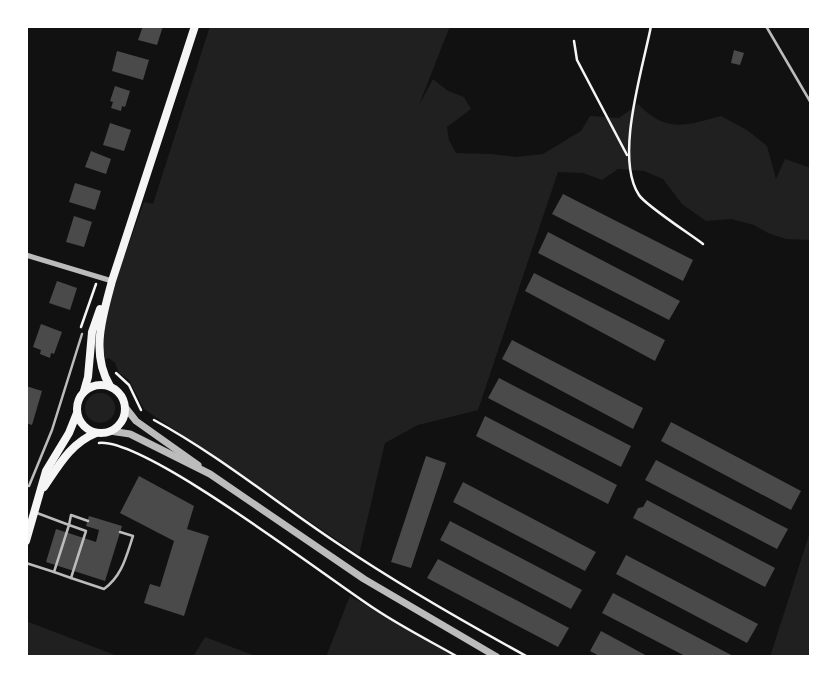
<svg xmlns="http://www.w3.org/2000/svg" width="837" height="683" viewBox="0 0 837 683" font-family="Lora,serif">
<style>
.green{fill:#202020}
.building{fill:#4a4a4a}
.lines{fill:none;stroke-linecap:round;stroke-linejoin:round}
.path{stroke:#f5f5f5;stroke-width:2.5}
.service{stroke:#bcbcbc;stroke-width:2.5}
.minor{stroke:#bcbcbc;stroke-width:5}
.tertiary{stroke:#bcbcbc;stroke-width:7}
.secondary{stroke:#f5f5f5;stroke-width:8}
</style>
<rect width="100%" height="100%" fill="#111"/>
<g class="green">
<path d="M210 26H450L419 105 433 79 448 91 464 97 471 109 447 127 449 140 456 153 491 154 516 157 543 154 581 131 590 116 619 118 638 104C666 133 685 126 721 116L747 130 767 146 776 179 785 159 811 168V240L786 239 768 233 754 225 731 219 706 221 682 204 663 179 644 171 618 169 602 180 583 173 558 172 478 410 418 425 385 443 359 555 144 409 129 380 119 373 115 363 109 358 103 359C102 305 127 252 144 202L153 204Z"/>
<circle cx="100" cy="408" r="15"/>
<polygon points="811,529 811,657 770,657"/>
<polygon points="350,596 457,657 326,657"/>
<polygon points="26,621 120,657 26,657"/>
<polygon points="205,637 258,657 193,657"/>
</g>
<g class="building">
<polygon points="143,26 163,26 157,45 138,40"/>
<polygon points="734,50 744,53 740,65 731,63"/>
<polygon points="117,51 149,60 143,80 112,71"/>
<polygon points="115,86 130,91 125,107 122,106 121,111 111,108 113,102 110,101"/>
<polygon points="110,123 131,130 124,151 103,145"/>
<polygon points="91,151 111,159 106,174 85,167"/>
<polygon points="75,183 101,191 95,210 69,202"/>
<polygon points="563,194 693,260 683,281 552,214"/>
<polygon points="74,216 92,222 84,247 66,242"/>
<polygon points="548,232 680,301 669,320 538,253"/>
<polygon points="534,273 665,340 655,361 525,291"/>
<polygon points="57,281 77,288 70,310 49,303"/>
<polygon points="41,324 62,332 54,354 51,353 50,358 40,354 41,350 33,347"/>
<polygon points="512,340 643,408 633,429 502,359"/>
<polygon points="499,378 631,446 621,467 488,398"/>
<polygon points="26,386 42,391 32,425 26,423"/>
<polygon points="485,416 617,485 608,504 476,436"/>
<polygon points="671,422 801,491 791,510 661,441"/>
<polygon points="426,456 446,463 411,568 391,562"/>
<polygon points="656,460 788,529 777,549 645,480"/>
<polygon points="139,476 194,506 187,529 209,536 184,616 144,603 150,584 160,587 174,541 120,513"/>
<polygon points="463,482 596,552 585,571 453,502"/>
<polygon points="647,500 775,568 765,587 633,518 638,508 643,507"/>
<polygon points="89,516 122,526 105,581 46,562 56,529 96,542 99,530 86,526"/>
<polygon points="450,521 582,590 571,609 440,540"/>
<polygon points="626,555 758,624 747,643 616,574"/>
<polygon points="438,559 569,628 558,647 427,578"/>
<polygon points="613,593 735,657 687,657 602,613"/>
<polygon points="601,631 649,657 601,657 590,651"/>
</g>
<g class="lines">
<g class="path">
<path d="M651 26C643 68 614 158 639 195 645 205 690 234 703 244"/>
<polyline points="574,41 577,60 627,155"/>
<polyline points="81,327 96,284"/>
<polyline points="116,373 129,385 141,410"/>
<path d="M154 420C220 456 278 504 340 545 401 586 464 622 528 657"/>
<path d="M99 443C146 438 327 578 375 609 402 627 430 641 458 657"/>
</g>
<g class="service">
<polyline points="766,26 811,103"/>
<polyline points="29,486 52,430 82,334"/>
<polyline points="26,563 54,572 69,525 37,513"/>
<polyline points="54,572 71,578 86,531 69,525 71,515 88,521"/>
<path d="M71 578 104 589C122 576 126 557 133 536L120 532"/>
</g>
<polyline class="minor" points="26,255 112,281"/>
<g class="tertiary">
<polyline points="125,407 136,421 198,465"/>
<polyline points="110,431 130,434 210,474 364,579 497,657"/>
</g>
<g class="secondary">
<circle cx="101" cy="409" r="24"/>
<path d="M110 386C90 353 103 315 112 281L195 26"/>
<polyline points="84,391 88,377 92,332 100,309"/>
<path d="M44 487C59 465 71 443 96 433"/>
<polyline points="26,541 46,471 69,433 77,413"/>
</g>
</g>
<rect width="837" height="683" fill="none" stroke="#ffffff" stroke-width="56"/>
</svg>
